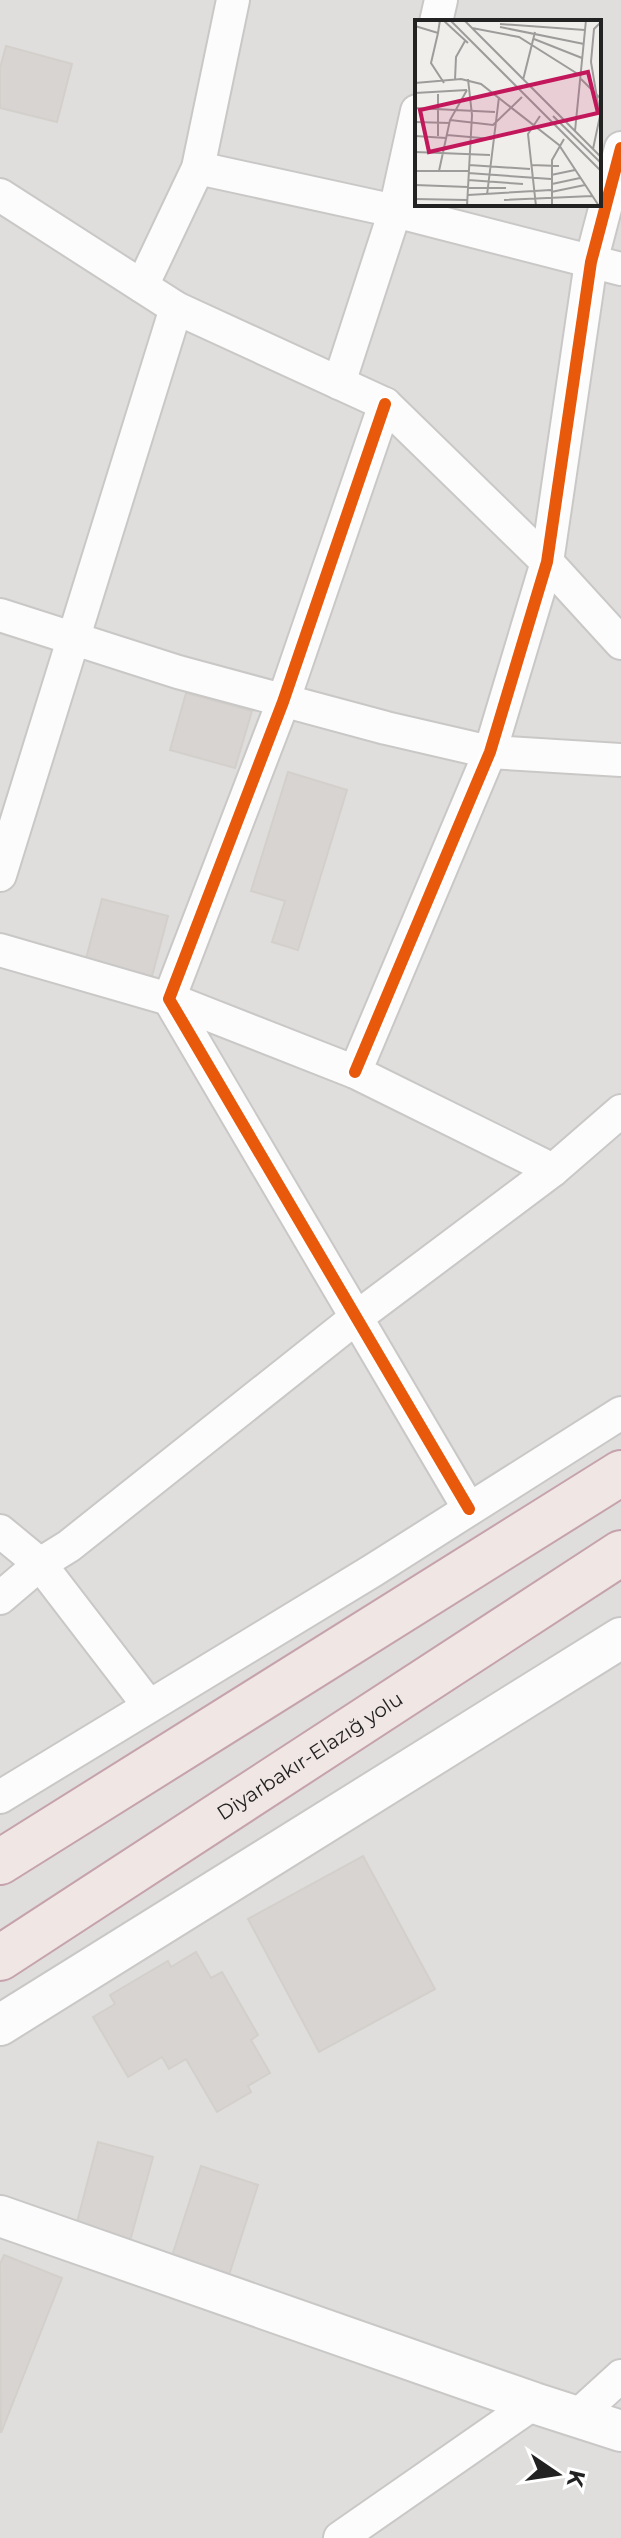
<svg xmlns="http://www.w3.org/2000/svg" width="621" height="2538" viewBox="0 0 621 2538" font-family="Montserrat,sans-serif">
<style>
.residential{fill:#dfdedc;fill-rule:evenodd}
.building{fill:#d7d4d2;stroke:#d3d0cc;stroke-width:2}
.lines{fill:none;stroke-linecap:round;stroke-linejoin:round}
.minor-casing{stroke:#c9c8c7;stroke-width:36}
.tertiary-casing{stroke:#c9c8c7;stroke-width:44}
.trunk-casing{stroke:#c5a2ac;stroke-width:48}
.minor{stroke:#fdfcfc;stroke-width:32}
.tertiary{stroke:#fdfcfc;stroke-width:40}
.trunk{stroke:#f0e6e4;stroke-width:44}
.cycleway-casing{stroke:#fff;stroke-width:17}
.cycleway{stroke:#e8590c;stroke-width:12}
.labels{text-anchor:middle;stroke-width:8;stroke-linejoin:round;paint-order:stroke}
.street-label{font-size:20px;fill:#222;stroke:#fff}
.inset-road{fill:none;stroke:#9e9c9b;stroke-width:2}
.view{fill:#c2185b;fill-opacity:0.15;stroke:#c2185b;stroke-width:4}
.inset-edge{fill:none;stroke:#222;stroke-width:4}
</style>
<rect width="100%" height="100%" fill="#f0eeeb"/>
<path class="residential" d="M0 0H621V2538H0ZM417 22H599V204H417Z"/>
<g class="building">
<polygon points="6,46 72,64 57,122 0,108 0,68"/>
<polygon points="186,693 252,711 235,768 170,750"/>
<polygon points="288,772 347,790 298,950 272,942 285,901 251,891"/>
<polygon points="102,899 168,916 151,980 85,962"/>
<polygon points="363,1856 435,1989 319,2052 248,1919"/>
<polygon points="196,1952 211,1978 222,1972 258,2035 251,2040 270,2073 248,2086 251,2092 217,2112 186,2059 169,2069 162,2057 128,2077 93,2017 115,2004 110,1995 168,1961 171,1967"/>
<polygon points="98,2142 153,2157 130,2241 76,2226"/>
<polygon points="201,2166 258,2185 229,2275 172,2256"/>
<polygon points="4,2255 62,2278 1,2433 0,2264"/>
</g>
<g class="lines">
<defs>
<g id="minor">
<polyline points="436,22 441,0"/>
<polyline points="198,168 395,211 621,269"/>
<polyline points="0,195 176,308 385,404 547,562 621,643"/>
<polyline points="142,286 198,168 233,0"/>
<polyline points="339,383 395,211 417,111"/>
<polyline points="385,404 283,702 169,999 469,1509"/>
<polyline points="0,615 178,672 386,728 490,752 621,760"/>
<polyline points="0,875 176,308"/>
<polyline points="0,950 169,999 355,1072 553,1170"/>
<polyline points="355,1072 490,752 547,562 591,262 621,148"/>
<polyline points="0,1531 40,1564 149,1706"/>
<polyline points="0,1598 40,1564 69,1546 357,1317 553,1170 621,1111"/>
<polyline points="0,1797 372,1571 621,1413"/>
<polyline points="576,2417 621,2376"/>
<polyline points="340,2538 534,2403"/>
</g>
<g id="tertiary">
<polyline points="0,2025 621,1638"/>
<polyline points="0,2216 534,2403 621,2431"/>
</g>
<g id="trunk">
<polyline points="0,1862 621,1473"/>
<path id="s1" d="M0 1958 621 1553"/>
</g>
</defs>
<use href="#minor" class="minor-casing"/>
<use href="#tertiary" class="tertiary-casing"/>
<use href="#trunk" class="trunk-casing"/>
<use href="#minor" class="minor"/>
<use href="#tertiary" class="tertiary"/>
<use href="#trunk" class="trunk"/>
<defs>
<g id="cycleway">
<polyline points="385,404 283,702 169,999 469,1509"/>
<polyline points="355,1072 490,752 547,562 591,262 621,148"/>
</g>
</defs>
<use href="#cycleway" class="cycleway-casing"/>
<use href="#cycleway" class="cycleway"/>
</g>
<g class="labels">
<g class="street-label">
<text dy="7" stroke="none"><textPath href="#s1" startOffset="370">Diyarbakır-Elazığ yolu</textPath></text>
</g>
</g>
<g transform="translate(415 20)">
<rect width="186" height="186" fill="#f0eeeb"/>
<path class="inset-road" d="M28 0 53 23M35 0 186 151M49 0 186 137M85 4 170 10M0 6 23 13 25 0M85 7 169 24M57 8 104 17 166 56M23 13 16 43 29 63M119 19 167 38M166 59 186 79M40 60 41 37 50 21M108 60 120 12M0 63 46 59 66 64 144 125 184 186M0 73 52 70M0 88 80 92M138 96 186 143M35 100 78 105 107 77M0 102 35 103M160 111 171 0M32 115 77 119M0 116 31 118M23 116V74M178 129 185 96 176 42 179 9 186 2M0 132 75 135M54 145 115 149M116 145 144 146M0 151H53M24 151 35 100 52 70M53 153 136 159M136 155 160 150M53 160 108 164M137 164 165 158M0 165 53 167M53 168H91M136 172 170 165M53 175 136 170M72 175 84 77M0 179 52 180M89 180 177 176M52 186 57 95 53 59M121 186 113 114 125 96M137 186V140L149 119"/>
<path class="view" d="M173 52 183 93 14 132 5 90Z"/>
<rect width="186" height="186" class="inset-edge"/>
</g>
<g transform="translate(557 2474) rotate(103)" stroke="#ffffff" stroke-width="6" paint-order="stroke">
<path d="M0-6L14 30L0 20L-14 30Z" fill="#222222"/>
<text y="-12" font-size="22" font-weight="bold" text-anchor="middle" fill="#222222">K</text>
</g>
</svg>
